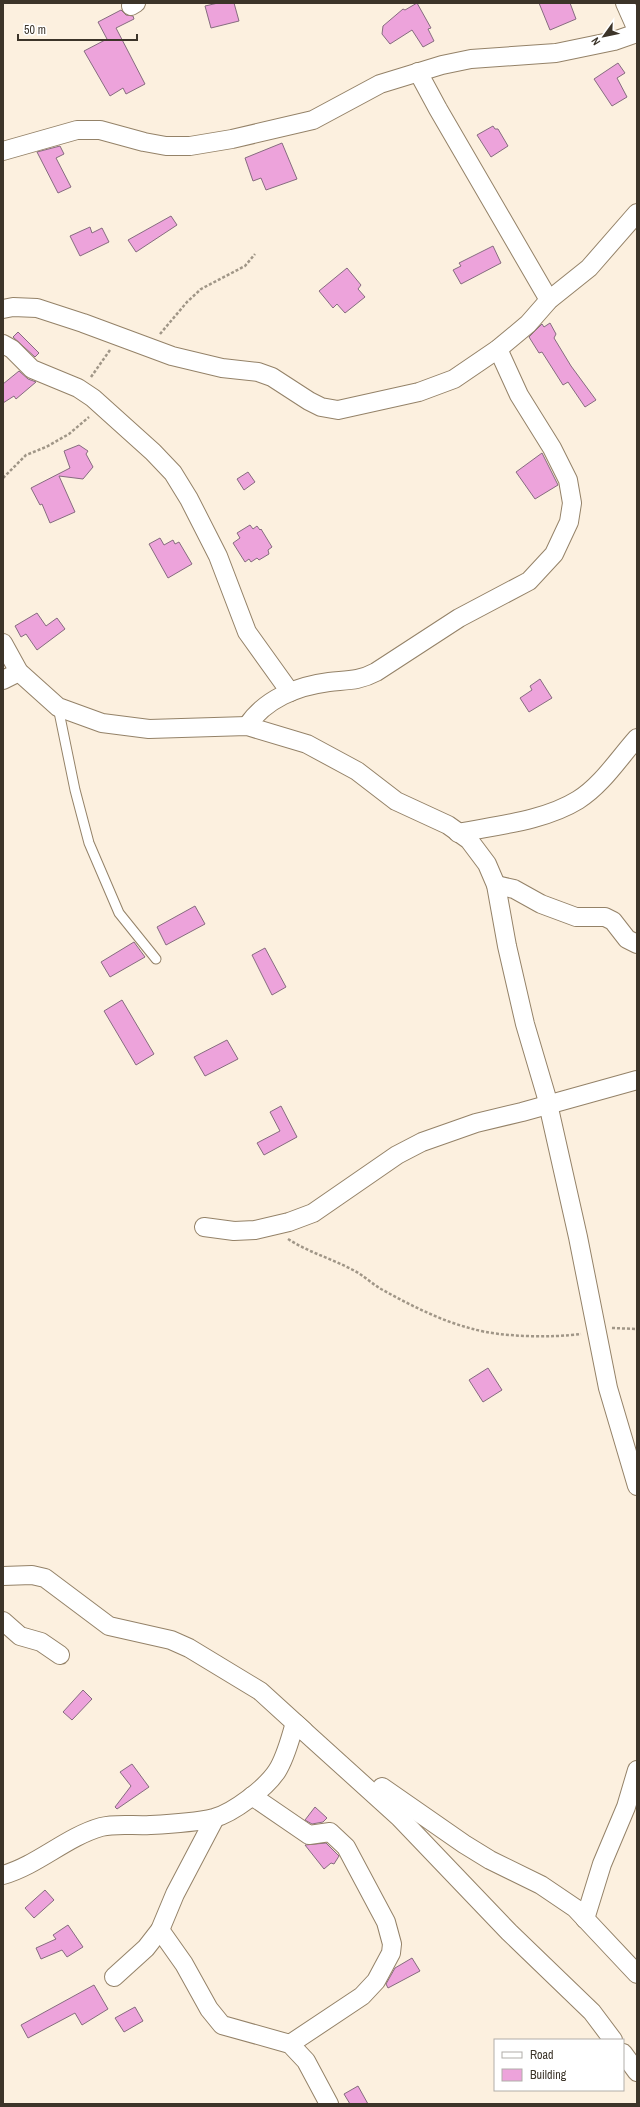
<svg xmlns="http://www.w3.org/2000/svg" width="640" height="2107" viewBox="0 0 640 2107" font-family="'Archivo Narrow',sans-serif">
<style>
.building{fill:#eda3db;stroke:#866c7f}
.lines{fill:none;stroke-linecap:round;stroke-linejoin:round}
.lane-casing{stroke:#948268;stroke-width:11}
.street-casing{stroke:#948268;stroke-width:20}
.path{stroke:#a09687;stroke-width:2.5;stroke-dasharray:3 2;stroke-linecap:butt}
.lane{stroke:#fff;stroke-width:9}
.street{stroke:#fff;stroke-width:18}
</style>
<rect width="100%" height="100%" fill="#fcf0df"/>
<g class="building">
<polygon points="218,3 234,3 239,21 211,28 205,6"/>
<polygon points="417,3 431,28 428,29 434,41 423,47 412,30 390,44 382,34 383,26 403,9 405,10"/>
<polygon points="539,3 570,3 576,19 550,30"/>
<polygon points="121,10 126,15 133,16 134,19 116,28 145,84 126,94 123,88 110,96 84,51 107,39 98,22"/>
<polygon points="618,63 625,73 617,78 627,97 612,106 594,79"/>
<polygon points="493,126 495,129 498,129 508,146 491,157 477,135"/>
<polygon points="282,143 297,179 266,190 261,178 253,181 245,158"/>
<polygon points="60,146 64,154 56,158 71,187 58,193 37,152"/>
<polygon points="171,216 177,225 136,252 128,240"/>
<polygon points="90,227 92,233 102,228 109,242 80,256 70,236"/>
<polygon points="493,246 501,263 461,284 453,270 461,266 459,263"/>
<polygon points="347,268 361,285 358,289 365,297 345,313 337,304 333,308 319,291"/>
<polygon points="550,323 556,334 554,338 571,366 596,400 585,407 568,382 563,385 542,352 539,353 529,337 542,324 544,327"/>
<polygon points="18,332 39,353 35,357 13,337"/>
<polygon points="19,371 28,379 36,382 16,399 14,396 3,403 3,384"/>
<polygon points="79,445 88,451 86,454 93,467 83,479 59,476 75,512 50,523 42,504 40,505 31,488 70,468 64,451"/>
<polygon points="542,453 558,485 535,499 516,472"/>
<polygon points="248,472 255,482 244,490 237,479"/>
<polygon points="250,525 253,529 257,526 260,530 261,529 272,547 268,550 269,554 259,560 257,558 251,562 249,559 245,562 233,543 240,538 237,533"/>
<polygon points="160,538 164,545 173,540 175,544 179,542 192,564 168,578 149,544"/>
<polygon points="37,613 46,626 57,618 65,629 37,650 26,634 21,637 15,626"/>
<polygon points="540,679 552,698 529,712 520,698 532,690 530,686"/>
<polygon points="195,906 205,924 166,945 157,927"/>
<polygon points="134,942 145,957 110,977 101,962"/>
<polygon points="265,948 286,987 272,995 252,955"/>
<polygon points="122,1000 154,1054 136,1065 104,1011"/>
<polygon points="227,1040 238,1059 205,1076 194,1057"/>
<polygon points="281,1106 297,1137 264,1155 257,1143 280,1131 270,1112"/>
<polygon points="488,1368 502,1390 483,1402 469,1380"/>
<polygon points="83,1690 92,1699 72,1720 63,1712"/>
<polygon points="132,1764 149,1787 117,1809 115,1807 131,1786 120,1772"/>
<polygon points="315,1807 327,1818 323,1822 312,1824 305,1820"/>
<polygon points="326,1843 339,1856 334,1864 331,1863 324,1869 305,1845"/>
<polygon points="45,1890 54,1900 34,1918 25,1908"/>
<polygon points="68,1925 83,1947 67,1957 62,1950 41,1959 36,1948 56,1939 53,1935"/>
<polygon points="412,1958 420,1971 388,1988 386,1984 395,1968"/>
<polygon points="94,1985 108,2009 82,2025 75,2013 28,2038 21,2025"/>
<polygon points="135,2007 143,2021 124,2032 115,2018"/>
<polygon points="358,2086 368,2104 350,2104 344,2094"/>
</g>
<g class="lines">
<defs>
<polyline id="lane" points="58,707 75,790 89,843 119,913 156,959"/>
<g id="street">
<polyline points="625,3 637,30"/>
<polyline points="131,6 136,3"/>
<polyline points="418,72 438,109 549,300"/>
<polyline points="3,151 77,130 100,130 144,142 166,146 190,146 232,139 313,120 380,84 442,65 471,59 556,53 614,41 637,33"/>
<polyline points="3,309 13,307 37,308 83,323 172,356 222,368 258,372 272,377 309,401 321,407 338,410 419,392 454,379 498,349 528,324 549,300 589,268 637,213"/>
<polyline points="3,344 12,349 32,369 78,388 93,398 153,452 173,473 189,499 218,556 247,632 290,692"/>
<polyline points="3,643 19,672 58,707 102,723 149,729 247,726 307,744 357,771 396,801 448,825 469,840 487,864 496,885 507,946 525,1024 546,1095 578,1237 608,1388 637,1486"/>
<polyline points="3,680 19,672"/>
<path d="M247 726C265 699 297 686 329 682 348 680 359 681 376 672L459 618 529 581 554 554 569 522 572 503 568 480 552 448 519 395 498 349"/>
<path d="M458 833C498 825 544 821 578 800 602 785 619 758 637 738"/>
<polyline points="496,885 514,889 541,904 576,917 605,917 613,921 627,939 637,944"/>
<polyline points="204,1227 234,1231 255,1230 289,1222 313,1213 397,1155 422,1142 476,1123 522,1112 637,1080"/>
<polyline points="3,1576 32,1575 45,1578 109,1626 171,1640 189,1648 260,1691 304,1731"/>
<polyline points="3,1621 20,1636 41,1642 60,1655"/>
<polyline points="382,1787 464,1844 490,1860 541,1885 575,1908 637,1974"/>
<polyline points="252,1796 309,1835 330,1832 346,1847 386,1922 392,1944 391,1953 376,1981 362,1996 290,2044"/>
<path d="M3 1875C38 1865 66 1837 101 1827 116 1823 135 1826 150 1825 171 1824 193 1823 214 1818 233 1813 266 1788 277 1771 286 1757 290 1739 295 1723L399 1817 509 1932 592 2012 613 2040"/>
<polyline points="585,1919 602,1864 626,1807 637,1770"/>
<polyline points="160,1930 184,1964 209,2009 222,2025 290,2044 306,2061 329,2104"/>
<polyline points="114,1977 146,1948 160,1930 175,1894 215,1818"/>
<polyline points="623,2053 637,2072"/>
</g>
</defs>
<use href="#lane" class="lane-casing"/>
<use href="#street" class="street-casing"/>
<g class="path">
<polyline points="160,334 187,302 201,289 245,266 255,254"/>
<polyline points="91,377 110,350"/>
<polyline points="3,478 26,455 46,447 69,434 89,417"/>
<path d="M288 1239C308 1252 330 1258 351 1269 362 1274 371 1283 381 1289 410 1305 441 1321 473 1329 500 1337 552 1338 581 1334"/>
<polyline points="612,1328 637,1329"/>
</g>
<use href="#lane" class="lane"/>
<use href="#street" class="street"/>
</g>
<rect width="640" height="2107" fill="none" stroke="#3c3429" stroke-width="8"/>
<rect x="494" y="2039" width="130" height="52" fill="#ffffff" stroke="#b1aea9"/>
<rect x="502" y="2052" width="20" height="6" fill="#ffffff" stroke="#b1aea9"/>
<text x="530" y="2059" font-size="12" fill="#3c3429">Road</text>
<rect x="502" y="2069" width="20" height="12" fill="#eda3db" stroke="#b1aea9"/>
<text x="530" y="2079" font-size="12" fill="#3c3429">Building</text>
<g transform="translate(604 36) rotate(237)" stroke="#ffffff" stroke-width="3" paint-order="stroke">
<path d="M0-3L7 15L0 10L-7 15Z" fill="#3c3429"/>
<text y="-6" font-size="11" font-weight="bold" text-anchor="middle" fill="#3c3429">N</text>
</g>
<path d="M18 34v6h119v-6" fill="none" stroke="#3c3429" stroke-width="2"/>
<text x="24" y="34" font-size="12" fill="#3c3429" stroke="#ffffff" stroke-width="3" paint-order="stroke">50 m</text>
</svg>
